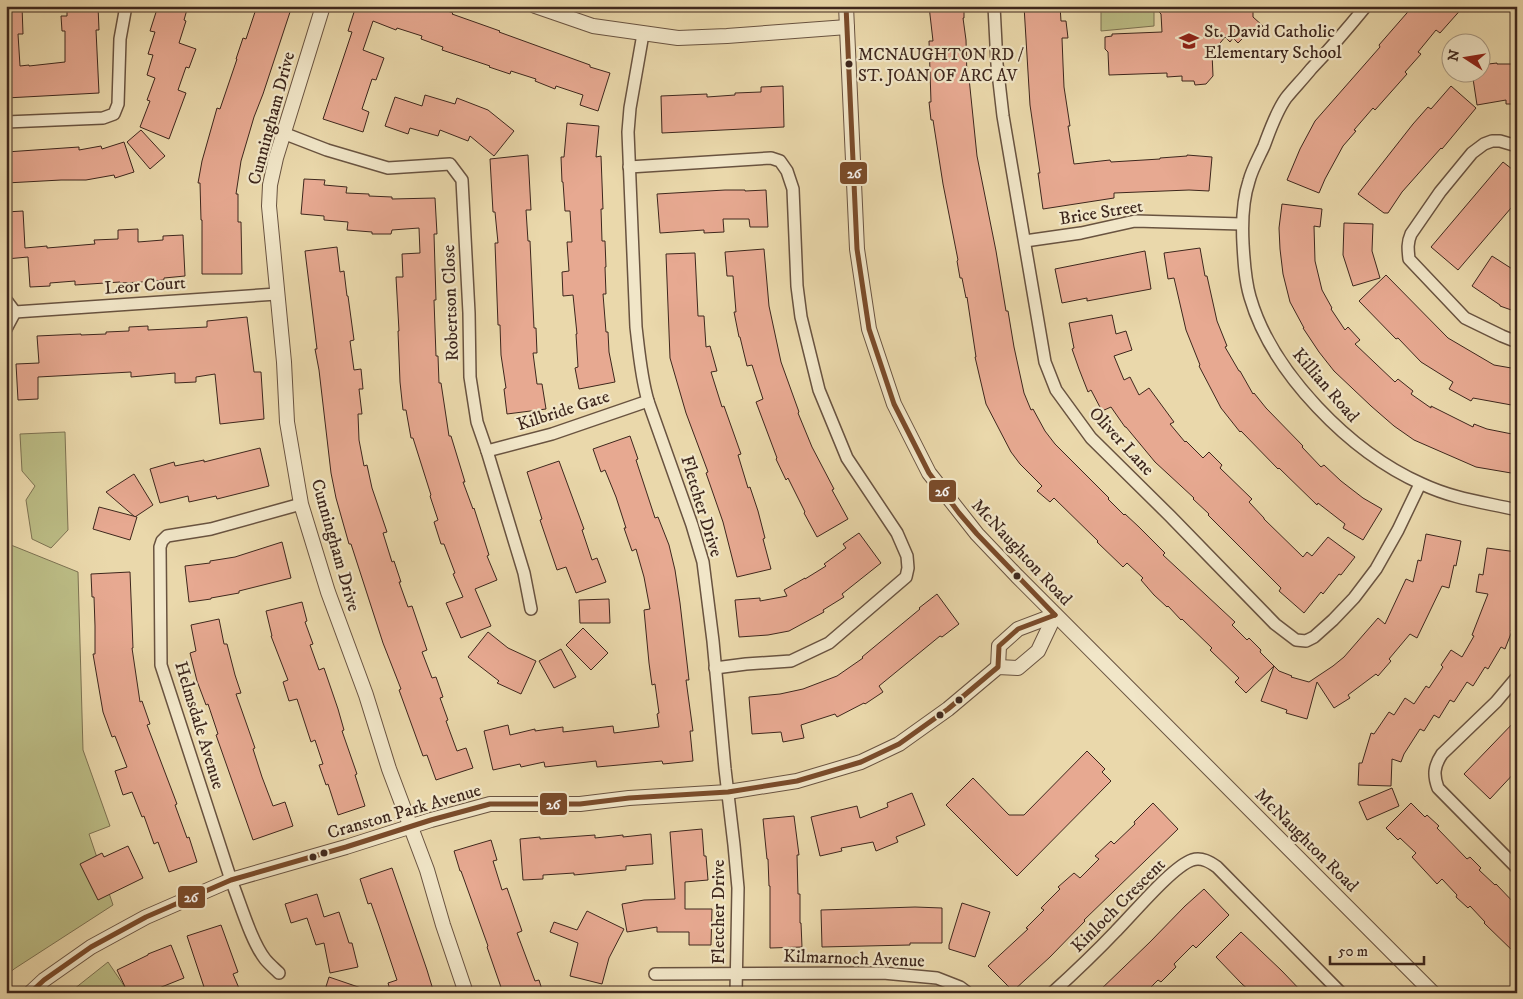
<svg xmlns="http://www.w3.org/2000/svg" width="1523" height="999" viewBox="0 0 1523 999" font-family="'IM FELL DW Pica',serif">
<style>
.green{fill:#bcbd86;stroke:#7d7252}
.building{fill:#e7a991;stroke:#3e271d}
.lines{fill:none;stroke-linecap:round;stroke-linejoin:round}
.minor-casing{stroke:#695340;stroke-width:14}
.tertiary-casing{stroke:#695340;stroke-width:16}
.minor{stroke:#f1e6c8;stroke-width:11}
.tertiary{stroke:#f1e6c8;stroke-width:14}
.bus-1-casing{stroke:#f1e6c8;stroke-width:9}
.bus-1{stroke:#7a4b2a;stroke-width:5}
.bus-dot{fill:#3e271d;stroke:#f1e6c8;stroke-width:2}
.labels{text-anchor:middle;stroke-width:4.5;stroke-linejoin:round;paint-order:stroke}
.bus-label{font-size:17px;fill:#3e271d;stroke:#f1e6c8;text-anchor:start}
.poi-label{font-size:18px;fill:#3e271d;stroke:#f1e6c8;text-anchor:start}
.street-label{font-size:18px;fill:#3e271d;stroke:#f1e6c8}
.line-badge{stroke:#f1e6c8;stroke-width:2}
.badge-label{font-size:14px;text-anchor:middle;font-weight:bold;fill:#fff}
</style>
<rect width="100%" height="100%" fill="#ead8ab"/>
<filter id="stains"><feTurbulence type="fractalNoise" baseFrequency=".004" numOctaves="4"/><feColorMatrix values="0 0 0 0 .2 0 0 0 0 .09 0 0 0 0 .02 0 0 0 .5 -.17"/></filter>
<radialGradient id="worn" r=".72"><stop offset=".6" stop-color="#630" stop-opacity="0"/><stop offset="1" stop-color="#630" stop-opacity=".3"/></radialGradient>
<g class="green">
<polygon points="1101,6 1154,6 1154,26 1101,31"/>
<polygon points="65,432 68,530 51,548 32,539 26,500 35,486 22,471 20,434"/>
<polygon points="6,543 78,572 83,750 110,826 89,834 113,905 14,969 6,977"/>
<polygon points="108,962 129,993 69,993"/>
</g>
<g class="building">
<polygon points="6,6 22,6 23,34 18,34 20,66 29,65 29,66 65,62 65,31 62,31 61,16 67,16 67,6 98,6 99,30 96,30 99,93 6,98"/>
<polygon points="158,6 188,6 184,20 186,21 179,43 196,49 189,68 186,67 178,90 186,93 169,139 140,127 150,101 147,100 155,78 147,75 153,55 148,54 155,32 150,31"/>
<polygon points="257,6 292,6 263,94 254,117 241,161 236,194 238,194 238,222 241,222 242,274 202,274 202,220 201,220 200,183 198,183 202,161 217,108 220,109 237,59 236,59 243,38 246,39"/>
<polygon points="356,6 434,6 453,13 452,14 500,31 499,32 590,65 590,67 610,73 598,111 580,105 583,95 556,86 555,89 535,81 536,79 511,71 510,74 489,67 490,66 442,50 443,47 421,39 422,36 397,28 396,30 373,21 363,50 384,58 376,80 372,79 362,109 369,112 363,132 323,119 352,32 348,31"/>
<polygon points="929,6 964,6 964,18 963,18 966,40 967,78 969,78 977,156 996,251 1006,311 1008,311 1014,347 1024,393 1031,410 1033,409 1045,431 1055,444 1109,498 1108,499 1124,515 1125,514 1139,527 1165,553 1163,555 1235,622 1232,625 1247,640 1249,638 1261,650 1260,652 1274,666 1246,693 1235,682 1239,678 1210,650 1212,648 1182,619 1181,620 1168,606 1167,607 1154,595 1141,580 1143,578 1127,563 1123,567 1097,542 1098,541 1054,498 1050,502 1037,491 1042,486 1020,464 1011,452 986,404 975,357 976,357 967,297 966,298 962,278 960,278 957,261 958,260 943,184 933,120 931,120 929,102 931,102 929,41 933,41"/>
<polygon points="1024,6 1060,6 1061,21 1066,21 1068,38 1062,38 1063,64 1064,87 1070,126 1068,126 1074,164 1110,160 1111,162 1160,159 1160,158 1187,156 1187,155 1212,157 1209,191 1189,190 1114,193 1114,198 1043,209 1038,173 1040,173 1030,105"/>
<polygon points="1153,6 1253,6 1253,17 1263,26 1251,38 1247,34 1238,43 1233,38 1230,42 1225,37 1212,53 1213,76 1206,84 1195,85 1194,81 1182,81 1182,76 1167,77 1167,73 1109,75 1108,52 1105,49 1105,37 1112,36 1112,34 1162,32 1161,14"/>
<polygon points="1413,6 1464,6 1440,33 1436,30 1418,52 1421,54 1405,72 1407,74 1375,110 1373,108 1354,130 1356,131 1343,146 1325,179 1319,193 1287,180 1300,149 1315,121 1380,47 1379,45"/>
<polygon points="1497,63 1497,64 1517,64 1517,104 1506,104 1506,100 1477,105 1472,72 1480,72 1480,65"/>
<polygon points="783,86 784,127 662,133 661,96 707,94 707,97 735,95 735,93 761,92 761,87"/>
<polygon points="1451,86 1476,108 1442,149 1441,148 1402,192 1388,213 1384,213 1358,194 1413,124 1428,107 1431,109"/>
<polygon points="425,95 455,104 457,98 488,110 514,131 494,156 470,136 468,141 440,130 438,136 410,128 408,134 385,126 395,97 422,106"/>
<polygon points="567,123 599,126 596,157 601,156 603,209 601,209 602,241 605,241 606,267 605,267 606,294 603,294 606,332 608,332 609,352 615,382 579,389 575,368 578,367 576,334 577,334 573,295 563,296 562,272 569,271 567,242 572,242 570,211 565,211 563,182 562,182 561,157 564,157"/>
<polygon points="141,130 165,156 150,169 127,142"/>
<polygon points="124,142 134,172 115,178 114,175 86,180 61,180 6,183 6,152 79,147 79,150 101,146 102,149"/>
<polygon points="528,155 531,210 526,210 528,241 530,241 534,328 536,328 537,353 533,353 537,384 542,384 546,409 507,414 504,389 506,388 501,355 500,325 498,325 495,243 498,243 495,212 493,212 490,159"/>
<polygon points="1503,162 1517,173 1517,201 1458,270 1431,247"/>
<polygon points="304,179 325,180 324,185 347,187 346,193 369,194 369,196 392,197 392,199 435,198 437,234 434,234 436,300 434,300 436,356 438,356 439,383 441,383 449,436 451,436 465,482 463,482 473,509 474,508 489,555 487,556 497,580 475,589 491,626 461,638 446,603 463,597 453,574 455,573 444,544 441,544 434,522 438,520 430,496 431,495 413,438 411,438 406,410 403,410 400,382 398,331 399,331 396,277 403,277 402,254 420,253 419,228 392,230 391,234 372,234 372,232 347,230 348,222 324,220 324,216 301,214"/>
<polygon points="725,190 745,190 745,191 766,190 768,227 750,227 749,219 723,219 724,232 704,233 704,230 660,233 657,194"/>
<polygon points="1282,204 1322,209 1320,227 1314,226 1315,261 1322,290 1332,308 1331,309 1345,330 1348,327 1360,340 1355,344 1395,382 1398,379 1413,391 1411,394 1431,408 1431,406 1473,427 1474,424 1487,429 1517,435 1517,474 1476,467 1414,440 1394,426 1371,406 1334,371 1319,352 1303,328 1304,328 1290,302 1283,274 1280,249 1279,228"/>
<polygon points="23,211 25,248 47,246 47,248 95,244 94,240 118,239 118,230 138,229 138,242 163,240 163,236 183,235 185,276 164,278 164,280 142,282 120,283 120,282 75,285 75,281 50,283 50,286 30,287 28,257 6,259 6,212"/>
<polygon points="1344,223 1373,224 1372,251 1380,278 1353,286 1343,255"/>
<polygon points="337,247 340,272 344,271 347,296 348,296 354,340 350,341 354,370 361,369 363,389 359,389 362,414 358,414 359,440 364,466 367,465 372,488 387,532 383,533 392,562 394,561 401,582 399,582 408,607 412,606 427,650 422,652 432,678 436,677 443,697 440,698 448,720 446,721 457,751 466,748 473,768 436,780 427,755 423,756 399,690 401,689 383,643 351,544 349,544 336,498 331,473 319,370 315,349 317,349 305,251"/>
<polygon points="1200,248 1205,276 1207,276 1217,321 1227,346 1225,347 1239,371 1240,371 1253,394 1254,393 1266,408 1303,446 1302,447 1321,467 1324,465 1341,481 1363,498 1382,509 1363,540 1343,528 1345,524 1318,503 1317,505 1279,468 1278,469 1241,431 1240,432 1221,408 1199,366 1200,365 1186,330 1174,278 1168,279 1164,253"/>
<polygon points="764,249 769,306 781,362 799,412 798,413 812,447 834,489 832,490 848,519 817,537 804,513 805,512 788,478 786,480 776,459 777,458 756,402 763,399 752,365 747,366 740,337 739,337 734,312 736,312 733,276 727,276 725,252"/>
<polygon points="1145,251 1151,289 1087,301 1087,298 1062,303 1055,269"/>
<polygon points="695,253 698,316 704,316 706,347 710,346 717,371 711,372 722,407 724,406 741,454 738,455 748,488 750,487 758,511 765,538 763,539 771,569 737,577 723,522 706,473 708,472 686,413 670,358 666,254"/>
<polygon points="1492,256 1517,272 1517,312 1500,306 1500,305 1472,286"/>
<polygon points="1386,275 1448,338 1494,365 1517,369 1517,406 1473,398 1471,401 1449,389 1453,382 1421,362 1398,338 1396,339 1359,301"/>
<polygon points="1112,315 1116,334 1126,331 1132,350 1114,356 1124,380 1130,377 1139,395 1149,388 1174,422 1170,424 1185,442 1186,441 1203,458 1209,452 1222,465 1220,468 1252,499 1249,502 1264,518 1264,519 1303,557 1307,552 1312,556 1328,537 1355,557 1341,575 1339,574 1323,594 1321,592 1304,613 1279,591 1281,588 1208,515 1209,514 1193,499 1194,498 1155,462 1126,427 1125,427 1111,407 1102,411 1091,390 1088,392 1079,369 1072,349 1074,348 1069,323"/>
<polygon points="247,317 254,372 261,372 264,419 220,424 215,374 196,377 196,382 175,383 175,373 131,377 131,372 38,377 38,399 18,400 16,364 39,363 37,336 81,334 81,335 106,334 106,332 129,331 129,327 148,326 148,330 207,327 207,321"/>
<polygon points="630,436 638,459 636,460 655,518 658,517 669,545 675,570 680,603 689,680 686,680 693,731 690,731 693,761 663,764 662,761 597,767 596,761 545,767 544,762 521,767 520,764 493,770 484,731 508,725 510,735 535,729 535,731 563,727 563,732 613,726 614,733 659,727 657,714 659,713 655,684 652,685 649,663 644,610 650,609 644,577 636,549 632,551 624,528 626,528 616,497 605,470 601,472 593,449"/>
<polygon points="260,448 269,486 217,499 216,496 189,502 188,496 160,503 150,469 174,462 175,466 204,460 204,462"/>
<polygon points="559,461 584,529 582,530 592,560 597,558 606,582 576,593 566,567 557,570 540,520 542,519 527,472"/>
<polygon points="134,474 153,505 135,517 106,492"/>
<polygon points="99,507 137,517 130,540 93,529"/>
<polygon points="859,533 881,563 842,594 844,597 823,610 824,612 789,631 768,635 739,637 735,600 760,598 760,601 787,596 784,590 805,578 805,579 826,566 824,564 846,548 843,544"/>
<polygon points="1426,534 1461,541 1456,566 1454,565 1449,588 1442,586 1417,638 1410,634 1389,659 1391,661 1378,676 1376,674 1348,695 1350,698 1334,708 1317,682 1307,719 1286,713 1287,710 1261,701 1274,666 1279,671 1292,676 1291,677 1309,682 1333,666 1344,657 1378,618 1385,624 1406,579 1413,582 1418,560 1421,561"/>
<polygon points="282,542 291,578 239,591 239,593 211,598 211,599 189,602 185,566 210,563 210,561 235,557"/>
<polygon points="1487,548 1517,552 1517,588 1514,605 1517,606 1517,614 1511,631 1512,631 1505,649 1501,647 1488,669 1485,667 1473,686 1467,682 1454,702 1450,700 1439,718 1434,715 1424,731 1420,729 1404,754 1401,762 1392,759 1391,786 1358,785 1359,763 1362,763 1371,733 1374,734 1389,712 1394,715 1405,698 1414,704 1426,686 1429,688 1443,667 1441,665 1451,650 1462,657 1474,636 1472,635 1488,594 1476,592 1479,574 1483,575"/>
<polygon points="130,572 133,648 132,648 140,702 142,701 150,724 147,725 177,804 175,805 187,838 189,837 197,862 169,872 158,842 154,844 144,816 142,817 132,792 123,795 115,771 127,767 115,736 112,737 103,712 93,654 95,654 95,626 94,597 92,597 91,574"/>
<polygon points="937,594 959,624 942,637 940,636 879,686 883,692 865,704 864,703 837,717 835,714 801,725 804,738 783,742 781,732 752,734 749,697 780,694 803,689 837,676 863,658 862,657 920,609 919,608"/>
<polygon points="609,599 610,623 580,623 579,600"/>
<polygon points="302,602 307,621 305,622 313,644 310,645 319,670 324,668 338,709 344,730 342,731 357,774 355,775 365,806 338,815 328,784 326,785 319,765 323,764 315,740 311,742 297,699 289,701 283,682 288,680 271,636 272,636 266,611"/>
<polygon points="219,619 224,644 227,644 235,675 241,693 236,694 255,748 253,749 262,777 273,806 285,802 293,826 253,840 216,735 218,734 208,704 206,705 197,681 190,653 196,651 191,625"/>
<polygon points="583,628 608,653 591,670 566,645"/>
<polygon points="488,632 508,648 536,661 521,694 497,683 499,681 468,657"/>
<polygon points="561,649 576,677 554,688 539,661"/>
<polygon points="1517,719 1517,770 1490,799 1464,774"/>
<polygon points="1087,751 1105,769 1102,772 1111,781 1017,876 946,805 973,778 1009,815 1024,815"/>
<polygon points="1392,788 1399,806 1367,820 1359,802"/>
<polygon points="912,793 925,825 896,837 898,842 876,851 873,842 841,848 842,851 820,856 811,817 857,806 860,818 888,807 887,803"/>
<polygon points="1153,803 1178,829 1084,920 1085,921 1050,957 1013,991 988,966 1028,929 1026,928 1044,910 1041,908 1060,889 1058,887 1074,873 1080,878 1099,859 1095,856 1111,841 1114,844 1135,824 1134,822"/>
<polygon points="1411,803 1425,817 1427,815 1439,826 1437,828 1467,859 1470,857 1481,868 1479,870 1495,885 1496,884 1517,906 1517,955 1484,923 1485,922 1470,906 1468,908 1456,897 1457,895 1442,879 1437,884 1412,857 1416,853 1400,838 1398,840 1386,828"/>
<polygon points="794,816 799,855 797,855 798,894 800,894 800,923 801,923 802,947 770,948 770,886 769,886 768,859 767,859 763,819"/>
<polygon points="702,829 704,856 706,856 708,880 685,882 685,909 712,909 711,945 689,945 689,932 657,932 657,927 627,932 622,904 644,900 675,899 670,832"/>
<polygon points="651,834 653,864 626,866 626,870 574,875 574,873 543,875 543,879 523,880 520,839 540,837 540,839 595,835 595,838 623,835 623,837"/>
<polygon points="491,840 497,860 493,861 502,890 507,888 522,931 517,933 535,981 539,980 543,993 503,993 487,947 488,946 461,871 460,871 454,851"/>
<polygon points="128,846 143,878 98,900 80,864 102,853 104,857"/>
<polygon points="392,868 427,970 434,993 391,993 388,983 397,980 379,926 371,903 368,904 360,879"/>
<polygon points="1204,889 1229,915 1196,948 1193,945 1174,964 1176,967 1161,982 1158,980 1145,993 1097,993 1150,942 1185,906"/>
<polygon points="317,894 324,917 339,912 349,943 352,943 358,967 330,973 324,943 316,945 307,918 291,923 285,904"/>
<polygon points="962,903 990,912 975,957 949,949 949,945"/>
<polygon points="915,907 942,908 942,943 910,943 910,945 822,947 821,910"/>
<polygon points="587,911 624,929 609,958 602,984 570,976 578,943 550,932 554,922 577,930"/>
<polygon points="221,925 238,972 233,974 241,993 206,993 187,936"/>
<polygon points="1241,932 1282,971 1303,993 1252,993 1241,983 1216,957"/>
<polygon points="171,945 184,978 159,988 159,989 152,993 128,993 117,970 148,955 148,954"/>
<polygon points="329,977 370,991 370,993 324,993"/>
</g>
<g class="lines">
<defs>
<g id="minor">
<polyline points="994,6 997,64 1003,116 1045,362 1056,390 1091,438 1170,516 1275,624 1296,640 1306,641 1314,637 1333,620 1354,598 1376,569 1398,530 1420,484"/>
<path d="M1366 6C1348 28 1330 49 1311 69 1303 79 1294 88 1286 98 1276 112 1270 130 1264 146 1259 157 1252 169 1249 181 1243 199 1242 225 1243 244 1244 262 1245 280 1250 297 1272 373 1350 452 1422 484 1454 499 1483 502 1517 510"/>
<path d="M643 34 630 108 628 132 636 327C639 352 641 377 648 401L692 525 703 562 713 641 725 769 734 845 738 888 736 993"/>
<polyline points="6,122 103,118 114,114 118,104 120,39 126,6"/>
<polyline points="283,133 327,150 388,168 450,164 462,180 469,313 470,377 477,422 487,451 524,573 531,609"/>
<path d="M1517 146 1500 141H1492L1484 144 1472 153 1440 192 1411 234C1407 243 1408 250 1409 259L1465 318 1502 336 1517 342"/>
<polyline points="629,167 771,158 780,161 787,171 793,189 797,286 801,317 819,390 847,458 897,533 907,556 908,568 906,577 829,643 791,661 746,664 715,668"/>
<polyline points="1025,241 1081,233 1135,221 1242,224"/>
<polyline points="6,300 15,312"/>
<polyline points="15,312 277,294"/>
<polyline points="6,329 15,312"/>
<polyline points="487,451 552,434 648,401"/>
<path d="M1517 677 1496 702 1442 754C1434 766 1433 775 1438 788L1517 868"/>
<path d="M279 973C274 968 269 964 265 959 251 941 240 902 231 880L161 665 160 547 162 541 167 536 211 529 301 504"/>
<polyline points="655,974 883,973 937,978 960,987 968,993"/>
<path d="M1052 993C1074 973 1096 952 1116 931 1133 914 1172 867 1192 860 1202 857 1210 862 1217 867L1341 993"/>
</g>
<g id="tertiary">
<polyline points="323,6 276,158 270,185 269,206 284,362 287,422 301,504 328,592 366,695 389,769 427,870 443,925 466,993"/>
<polyline points="535,6 593,26 678,38 727,36 847,27"/>
<polyline points="846,6 857,249 869,329 894,404 929,473 977,534 1017,576 1433,993"/>
<polyline points="998,667 999,646 1018,629 1055,615"/>
<polyline points="30,993 44,980 91,947 146,917 231,880 346,847 431,820 490,804 580,804 629,798 728,792 797,781 861,762 899,744 948,709 998,667 1018,668 1038,651 1055,615"/>
</g>
</defs>
<use href="#minor" class="minor-casing"/>
<use href="#tertiary" class="tertiary-casing"/>
<use href="#minor" class="minor"/>
<use href="#tertiary" class="tertiary"/>
<defs>
<g id="bus-1">
<polyline points="846,6 857,249 869,329 894,404 929,473 959,513 977,534 1055,615"/>
<polyline points="30,993 44,980 91,947 146,917 231,880 346,847 431,820 490,804 580,804 629,798 728,792 797,781 861,762 899,744 948,709 998,667 999,646 1018,629 1055,615"/>
</g>
</defs>
<use href="#bus-1" class="bus-1-casing"/>
<use href="#bus-1" class="bus-1"/>
</g>
<defs>
<symbol id="school-bare" viewBox="-9 -9 18 18"><path d="M0-5L7-2L0 1L-7-2ZM-4 1L0 2.5L4 1V4Q0 6-4 4Z" fill="#8f2418" stroke="#f1e6c8" stroke-width="2.5" paint-order="stroke"/></symbol>
</defs>
<g fill-rule="evenodd">
<use href="#school-bare" x="1175" y="27" width="28" height="28"/>
</g>
<g class="bus-dot">
<circle cx="849" cy="64" r="4.5"/>
<circle cx="1017" cy="576" r="4.5"/>
<circle cx="959" cy="700" r="4.5"/>
<circle cx="940" cy="715" r="4.5"/>
<circle cx="324" cy="853" r="4.5"/>
<circle cx="313" cy="857" r="4.5"/>
</g>
<g class="labels">
<g class="bus-label">
<text x="858" y="60">MCNAUGHTON RD /<tspan x="858" dy="21">ST. JOAN OF ARC AV</tspan></text>
</g>
<g class="poi-label">
<text x="1204" y="37">St. David Catholic<tspan x="1204" dy="21">Elementary School</tspan></text>
</g>
<g class="street-label">
<text transform="translate(271 118) rotate(-75)" y="6">Cunningham Drive</text>
<text transform="translate(1101 212) rotate(-9)" y="6">Brice Street</text>
<text transform="translate(145 285) rotate(-4)" y="6">Leor Court</text>
<text transform="translate(450 303) rotate(-92)" y="6">Robertson Close</text>
<text transform="translate(1326 385) rotate(49)" y="6">Killian Road</text>
<text transform="translate(563 410) rotate(-18)" y="6">Kilbride Gate</text>
<text transform="translate(1122 441) rotate(47)" y="6">Oliver Lane</text>
<text transform="translate(702 506) rotate(73)" y="6">Fletcher Drive</text>
<text transform="translate(336 545) rotate(74)" y="6">Cunningham Drive</text>
<text transform="translate(1022 552) rotate(47)" y="6">McNaughton Road</text>
<text transform="translate(200 725) rotate(73)" y="6">Helmsdale Avenue</text>
<text transform="translate(404 811) rotate(-16)" y="6">Cranston Park Avenue</text>
<text transform="translate(1307 840) rotate(45)" y="6">McNaughton Road</text>
<text transform="translate(1118 905) rotate(-45)" y="6">Kinloch Crescent</text>
<text transform="translate(718 912) rotate(-90)" y="6">Fletcher Drive</text>
<text transform="translate(854 958) rotate(2)" y="6">Kilmarnoch Avenue</text>
</g>
</g>
<g class="line-badge">
<rect x="839" y="161" width="29" height="24" rx="5" fill="#7a4b2a"/>
<rect x="928" y="479" width="29" height="24" rx="5" fill="#7a4b2a"/>
<rect x="539" y="792" width="29" height="24" rx="5" fill="#7a4b2a"/>
<rect x="177" y="885" width="29" height="24" rx="5" fill="#7a4b2a"/>
</g>
<g class="badge-label">
<text x="854" y="178">26</text>
<text x="942" y="496">26</text>
<text x="553" y="809">26</text>
<text x="191" y="902">26</text>
</g>
<rect width="1523" height="999" fill="none" stroke="#ead8ab" stroke-width="25"/>
<rect x="8" y="8" width="1508" height="984" fill="none" stroke="#3e271d" stroke-width="2.5"/>
<rect x="12" y="12" width="1498" height="974" fill="none" stroke="#3e271d"/>
<g transform="translate(1466 58) rotate(282)"><circle r="24" fill="#f1e6c8" stroke="#a99a84"/>
<path d="M0-4L9 19L0 12L-9 19Z" fill="#8f2418"/>
<text y="-8" font-size="14" font-weight="bold" text-anchor="middle" fill="#3e271d">N</text>
</g>
<path d="M1330 956v8h94v-8" fill="none" stroke="#3e271d" stroke-width="2.5"/>
<text x="1338" y="956" font-size="15" fill="#3e271d" stroke="#f1e6c8" stroke-width="4" paint-order="stroke">50 m</text>
<rect width="100%" height="100%" filter="url(#stains)"/>
<rect width="100%" height="100%" fill="url(#worn)"/>
</svg>
